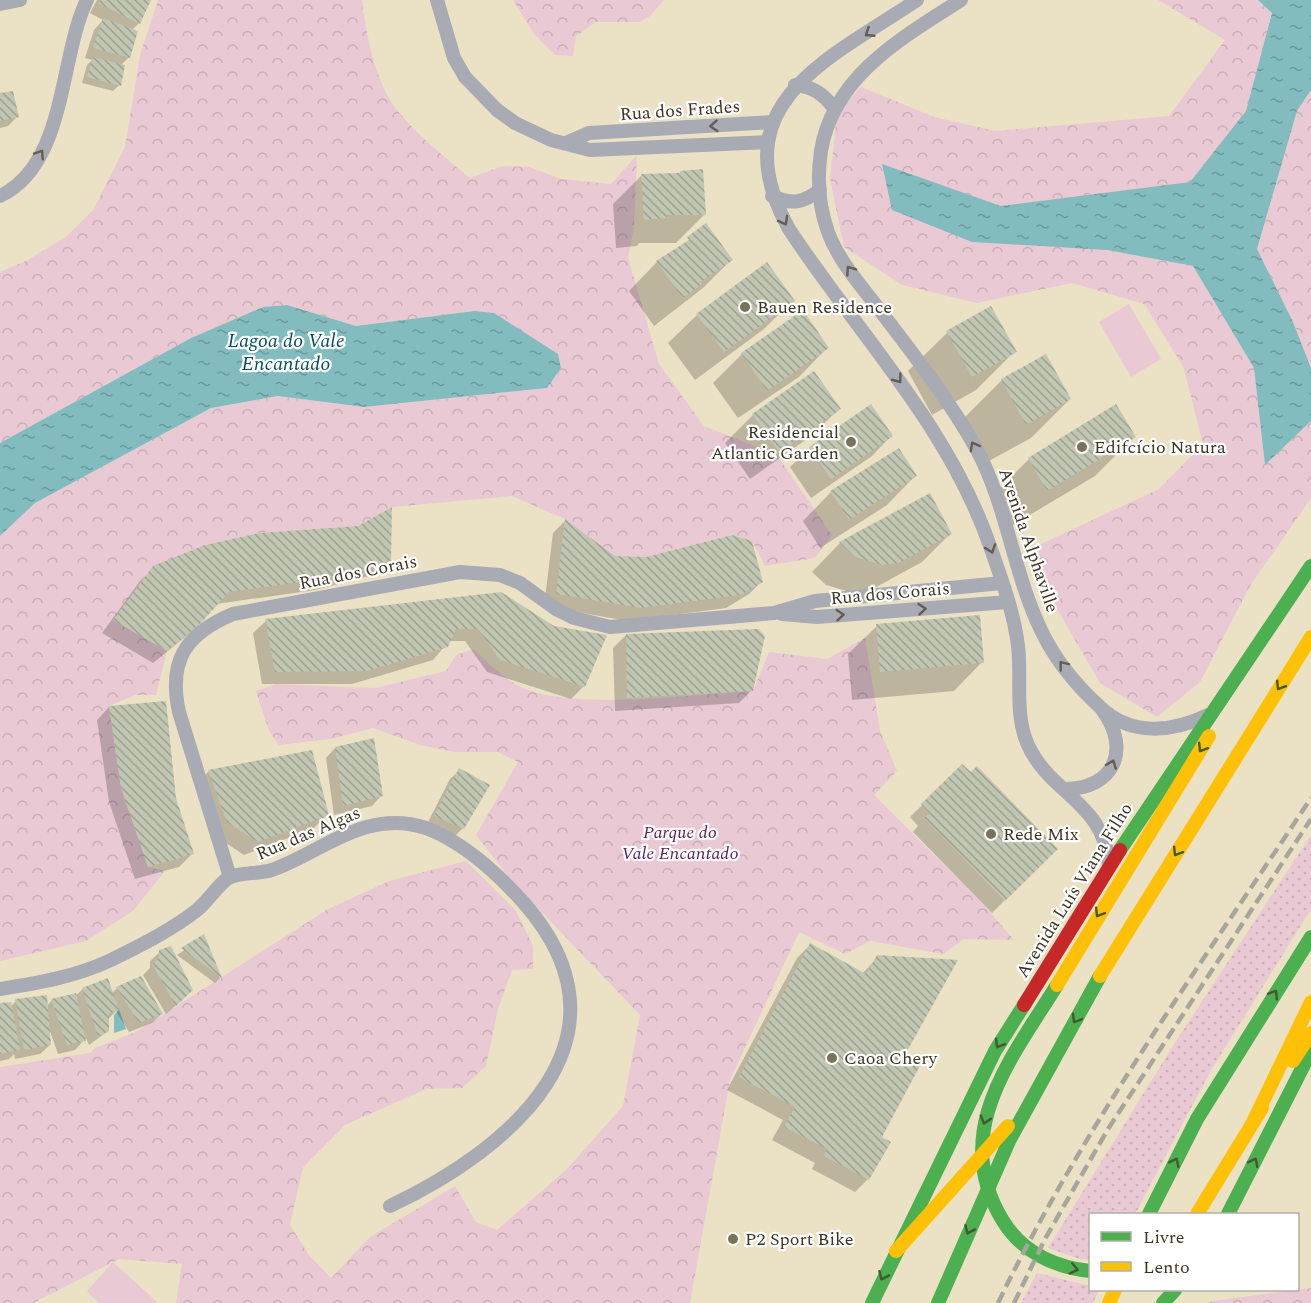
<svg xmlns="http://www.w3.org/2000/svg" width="1311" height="1303" viewBox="0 0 1311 1303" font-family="Spectral,serif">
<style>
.green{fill:url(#green-dots)}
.forest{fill:url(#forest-crowns)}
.pitch{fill:#e9cad4}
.water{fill:url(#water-ripples)}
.shadow{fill:#0003}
.building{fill:url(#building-back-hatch)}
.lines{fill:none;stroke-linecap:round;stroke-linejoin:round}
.street{stroke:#a8abb3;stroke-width:14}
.fast{stroke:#4caf50;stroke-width:14}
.slow{stroke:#ffc107;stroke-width:14}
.jam{stroke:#c62828;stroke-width:14}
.rail{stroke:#a8a59d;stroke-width:4.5;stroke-dasharray:12 6;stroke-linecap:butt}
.oneway{stroke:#625e54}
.oneway2{stroke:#425a2f}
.poi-dot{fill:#7a715a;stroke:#fff;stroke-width:2}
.labels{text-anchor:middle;stroke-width:4.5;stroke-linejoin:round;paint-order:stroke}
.street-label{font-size:18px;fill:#3d3521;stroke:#fff}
.poi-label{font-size:18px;fill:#3d3521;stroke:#fff;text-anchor:start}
.park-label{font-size:18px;font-style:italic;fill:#5c1f58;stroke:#fff}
.water-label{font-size:20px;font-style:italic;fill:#00515c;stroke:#fff}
</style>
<defs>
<pattern id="green-dots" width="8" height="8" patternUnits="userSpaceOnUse" patternTransform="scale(1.5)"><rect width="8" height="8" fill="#e9cad4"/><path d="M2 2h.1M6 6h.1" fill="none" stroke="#c9aeb6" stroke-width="1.8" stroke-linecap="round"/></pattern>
<pattern id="forest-crowns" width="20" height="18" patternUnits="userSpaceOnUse" patternTransform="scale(1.5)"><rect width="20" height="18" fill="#e9cad4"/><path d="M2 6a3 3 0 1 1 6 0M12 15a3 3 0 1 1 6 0" fill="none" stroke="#c9aeb6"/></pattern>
<pattern id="water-ripples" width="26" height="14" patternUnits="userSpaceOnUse" patternTransform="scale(1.5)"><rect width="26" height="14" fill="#82bcbf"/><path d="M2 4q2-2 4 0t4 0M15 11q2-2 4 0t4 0" fill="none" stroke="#6c9a9b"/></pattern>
<pattern id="building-back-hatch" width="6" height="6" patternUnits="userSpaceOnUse" patternTransform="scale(1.5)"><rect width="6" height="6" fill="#c0c6b1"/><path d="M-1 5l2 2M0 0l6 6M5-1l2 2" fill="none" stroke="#9da290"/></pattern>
</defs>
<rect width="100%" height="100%" fill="#ebe1c5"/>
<g class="green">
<polygon points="1311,835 1311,909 1210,1072 1135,1214 1090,1214 1090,1260 1080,1259 1048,1248 1171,1049"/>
<polygon points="1037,1273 1090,1286 1090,1290 1099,1290 1093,1303 1021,1303"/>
</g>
<g class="forest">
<path d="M158 0H362C366 32 372 64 386 93 401 123 445 157 470 178L503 166 529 167 561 179 611 184 637 155 634 227 628 258 659 364 704 426 777 455 832 535 815 558 765 566 752 541 732 535 646 557 615 556 565 519 512 496 392 507 358 526 259 533 205 545 114 620 167 651 156 695H135L109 706 121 788 148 867 165 871 133 911 86 941 0 961V536L35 503 211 408 278 396 364 407 547 388 561 368 474 311 356 326 287 305 263 307 191 338 0 443V272L26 261 66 237 93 210 125 147 140 55Z"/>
<polygon points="513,0 664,0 650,16 640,22 596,22 576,36 573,56 555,55 534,34"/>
<polygon points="1158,0 1258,0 1272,12 1247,111 1190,182 1001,206 883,165 1107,250 1193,266 1254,368 1265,464 1311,421 1311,498 1250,586 1200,682 1157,717 1100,683 1024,552 1159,489 1203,444 1183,366 1144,304 1072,283 977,303 902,285 844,247 830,179 837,113 861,87 934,117 996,131 1169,116 1225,40"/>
<polygon points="1311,90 1311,368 1293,322 1257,249 1297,111"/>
<path d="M865 638 880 731 897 771 874 795 983 904 1014 940 964 939 943 954 870 941 845 954 799 932 730 1080 690 1303H176L182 1264 119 1259 33 1303H0V1067L90 1053 95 1048 136 1032 328 909 389 881 466 861 516 911 533 946V969L512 970 498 1009 486 1066 462 1088 426 1089 345 1125 303 1167 290 1225 309 1255 331 1278 370 1237 455 1186 476 1222 497 1230 566 1170 623 1106 640 1015 512 881 476 835 518 762 498 752H455L420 745 373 728 331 739 279 745 269 731 256 691 276 684 375 688 446 671 456 655 473 649C485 660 498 673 512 682 559 714 694 694 753 691L769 652 827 659Z"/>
<polygon points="1311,1288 1311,1303 1208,1303 1212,1301"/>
</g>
<g class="pitch">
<polygon points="1129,304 1161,359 1131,377 1099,322"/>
<polygon points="113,1262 156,1301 154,1303 99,1303 87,1291"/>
</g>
<g class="water">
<polygon points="1258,0 1311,0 1311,90 1297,111 1257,249 1293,322 1311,368 1311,421 1265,465 1254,368 1193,266 1107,250 972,242 892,210 882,164 1001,206 1190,182 1246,111 1272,13"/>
<polygon points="287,305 356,326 474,311 494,313 558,354 561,368 547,388 364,407 278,396 211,408 35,503 0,536 0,443 191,338 263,307"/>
<polygon points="119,1010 126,1029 114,1033 114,1015"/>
</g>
<g class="shadow">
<polygon points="97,0 149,0 139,23 132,30 129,57 121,65 119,85 113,91 82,83 87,65 92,60 85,58 94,30 103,20 90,13"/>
<polygon points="0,95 18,116 8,126 0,128"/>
<polygon points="642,175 705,214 676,243 639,243 637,246 616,248 613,204"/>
<polygon points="706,226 731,260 703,288 654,326 629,291 657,262 675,252"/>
<polygon points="793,300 764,329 695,380 668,343 697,315"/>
<polygon points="991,308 1015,351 976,390 932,415 908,371 947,333"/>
<polygon points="827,348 799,377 738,418 713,383 742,354"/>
<polygon points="1002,380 1070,399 1031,438 987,462 963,419"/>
<polygon points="870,406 891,436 872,456 811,498 790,467 810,448"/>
<polygon points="1115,406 1134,437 1095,476 1008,528 990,498 1029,459"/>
<polygon points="839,409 810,437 750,479 725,443 753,415"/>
<polygon points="915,476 887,505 820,548 803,521 831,492"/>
<polygon points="929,495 950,534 922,562 869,591 853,593 826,585 812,572 840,543"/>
<polygon points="565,521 614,557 762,581 749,594 726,608 627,621 544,606 553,533"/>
<polygon points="390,561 377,574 315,590 216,604 184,638 153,663 102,633 140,581 154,568"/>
<polygon points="501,593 584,686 571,699 487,672 465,641 449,641 433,660 352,684 262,684 253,633 266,621"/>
<polygon points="877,626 982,662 954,691 852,700 848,654"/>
<polygon points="626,635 752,690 739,703 615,711 613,648"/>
<polygon points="109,707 174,798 192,854 179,867 135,879 109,802 97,720"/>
<polygon points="335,748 381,796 372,806 334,815 326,758"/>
<polygon points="311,752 327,815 314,828 244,855 214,835 196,785 208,772"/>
<polygon points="962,766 1056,849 992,913 913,832 918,826 910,817"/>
<polygon points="460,770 463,828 453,838 426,826 450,779"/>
<polygon points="204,937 220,978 215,983 177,955"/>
<polygon points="810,945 862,974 878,957 904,1054 868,1179 855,1192 812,1169 815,1163 772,1140 783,1120 727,1090 797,958"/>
<polygon points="160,952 182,1000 166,1014 143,975 150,968 150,961"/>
<polygon points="117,988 161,1014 152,1023 129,1032 116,1011 107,1020 108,1031 89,1045 86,1038 75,1050 58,1054 50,1031 50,1045 40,1054 15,1059 14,1054 9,1059 0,1061 0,1004 10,1007 16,1001 47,1006 52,1000 75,996 83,989 112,993"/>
</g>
<g class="building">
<polygon points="100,0 151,0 140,24 98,3"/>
<polygon points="103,18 138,31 130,58 93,48"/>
<polygon points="93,57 125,65 121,86 87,77"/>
<polygon points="13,91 19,117 0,121 0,93"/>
<polygon points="703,169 706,215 666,215 667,218 644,220 641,174 680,173 680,171"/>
<polygon points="706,223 733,260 700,282 702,284 683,298 656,261 689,240 687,237"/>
<polygon points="767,262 795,301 724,352 696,314"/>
<polygon points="991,306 1017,352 972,377 946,331"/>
<polygon points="803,310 829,348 767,391 741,353"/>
<polygon points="1046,354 1071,399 1026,425 1001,379"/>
<polygon points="814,371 841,409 779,452 752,414"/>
<polygon points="871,404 893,436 831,479 809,447"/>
<polygon points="1116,404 1136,437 1047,491 1028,458"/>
<polygon points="899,448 917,476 849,520 830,491"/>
<polygon points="930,493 952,534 899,563 882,565 855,557 839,542"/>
<polygon points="392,507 391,561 329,578 229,592 199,625 167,651 113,620 153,566 205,545 259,533 358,526"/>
<polygon points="565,519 615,556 646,557 732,535 752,541 763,582 741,595 641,608 556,594"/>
<polygon points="501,592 554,626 607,635 585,687 500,660 478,629 456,629 448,647 367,671 275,672 265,619"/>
<polygon points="980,615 984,663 880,672 876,624"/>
<polygon points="758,629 765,636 753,691 627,698 626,634"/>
<polygon points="166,701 176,798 194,854 148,867 121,788 109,706"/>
<polygon points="374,738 383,796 343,806 335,747"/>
<polygon points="312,750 329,815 258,842 227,822 208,770"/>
<polygon points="962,764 971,772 977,766 1058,849 1005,901 924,818 930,813 921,804"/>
<polygon points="459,768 490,785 464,829 434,816"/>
<polygon points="204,934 222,978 181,948"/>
<polygon points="810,943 866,974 877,955 958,960 906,1053 922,1062 882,1137 891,1142 869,1180 824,1156 827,1149 784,1127 795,1107 739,1077"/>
<polygon points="171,946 193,990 176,1006 152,964 159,958 159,950"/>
<polygon points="141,976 163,1014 139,1023 116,987"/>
<polygon points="108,978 119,1010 109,1013 109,1031 98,1037 82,988"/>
<polygon points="76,993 86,1041 67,1045 51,999"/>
<polygon points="47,995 51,1045 24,1050 15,999"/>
<polygon points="11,1002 20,1050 0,1054 0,1003"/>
</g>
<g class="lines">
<g class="street">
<polyline points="437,0 454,58 465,77 497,110 515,123 551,140 590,150 767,142"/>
<path d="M917 0C828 60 720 103 789 229 858 334 948 425 990 546 1001 578 1014 612 1018 646 1022 678 1014 715 1028 745 1050 794 1106 804 1109 866"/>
<path d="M961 0C903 37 833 76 821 151 817 178 819 207 828 232 839 262 863 288 882 313 915 356 949 400 976 448 1007 505 1013 572 1041 630 1054 658 1077 686 1100 707 1131 737 1173 732 1208 715"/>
<polyline points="0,4 20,0"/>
<path d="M795 85C814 87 823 94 834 108"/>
<polyline points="566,143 589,133 773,122"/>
<path d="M0 196C67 164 59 57 87 0"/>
<path d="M772 196C792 205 803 203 820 190"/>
<polyline points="782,614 817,617 1008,602"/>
<path d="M1065 789C1114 789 1131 750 1103 711"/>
<path d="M230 877 179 712C168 661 185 634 233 614L460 572 500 575 520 583 556 609 574 618 610 627 774 613 815 601 1002 583"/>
<path d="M0 989C38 983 75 977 111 960 139 946 172 930 197 910 208 901 217 886 228 878 239 872 260 874 272 870 324 851 366 808 426 828 463 842 498 874 524 903 642 1038 511 1149 390 1206"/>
</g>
<g class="fast">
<polyline points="1120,850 1311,566"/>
<path d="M1057 985C1011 1059 949 1133 1003 1221 1023 1253 1054 1267 1090 1271"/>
<polyline points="1149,1214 1197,1119 1311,937"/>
<polyline points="1228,1214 1311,1051"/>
<polyline points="872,1303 995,1051 1024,1005"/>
<polyline points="938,1303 1010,1139 1100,976"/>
<polyline points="1163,1303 1175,1290"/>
</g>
<g class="slow">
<polyline points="1100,976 1311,637"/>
<polyline points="1057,985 1209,736"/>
<polyline points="1293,1061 1311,1033"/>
<polyline points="1254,1120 1311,1002"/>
<polyline points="1197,1214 1262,1108"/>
<polyline points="896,1251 1008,1126"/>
<polyline points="1109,1303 1115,1290"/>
</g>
<polyline class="jam" points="1024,1005 1120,850"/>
<g class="rail">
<path d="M998 1303C1084 1125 1202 963 1311 798"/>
<polyline points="1014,1303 1045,1239 1108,1129 1311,819"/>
</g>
</g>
<defs><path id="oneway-chevron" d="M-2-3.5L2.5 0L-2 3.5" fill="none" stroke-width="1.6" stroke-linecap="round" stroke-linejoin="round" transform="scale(1.5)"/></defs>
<g class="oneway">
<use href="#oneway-chevron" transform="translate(869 33) rotate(147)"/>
<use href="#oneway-chevron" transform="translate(714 126) rotate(176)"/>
<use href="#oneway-chevron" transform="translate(40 154) rotate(-57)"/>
<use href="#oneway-chevron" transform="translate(784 221) rotate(61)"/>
<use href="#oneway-chevron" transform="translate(850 270) rotate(-125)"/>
<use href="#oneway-chevron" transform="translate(898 379) rotate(53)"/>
<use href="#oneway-chevron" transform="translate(974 446) rotate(-119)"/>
<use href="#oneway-chevron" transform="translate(991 549) rotate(71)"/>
<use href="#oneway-chevron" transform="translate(922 609) rotate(-5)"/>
<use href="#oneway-chevron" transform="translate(840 615) rotate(-5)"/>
<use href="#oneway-chevron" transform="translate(1063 665) rotate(-128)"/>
<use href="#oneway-chevron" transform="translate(1112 764) rotate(-69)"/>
</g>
<g class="oneway2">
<use href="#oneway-chevron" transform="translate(1280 686) rotate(122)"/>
<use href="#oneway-chevron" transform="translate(1202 748) rotate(122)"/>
<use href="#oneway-chevron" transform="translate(1177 852) rotate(122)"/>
<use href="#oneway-chevron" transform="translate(1099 913) rotate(122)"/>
<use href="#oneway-chevron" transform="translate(1274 994) rotate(-58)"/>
<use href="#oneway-chevron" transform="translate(1076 1019) rotate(120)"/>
<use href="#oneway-chevron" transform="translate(999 1044) rotate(121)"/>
<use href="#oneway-chevron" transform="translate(985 1120) rotate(107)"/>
<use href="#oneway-chevron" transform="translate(1175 1162) rotate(-63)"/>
<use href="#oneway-chevron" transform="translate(1254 1162) rotate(-63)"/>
<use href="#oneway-chevron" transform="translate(969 1230) rotate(114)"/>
<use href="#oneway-chevron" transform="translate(1074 1269) rotate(13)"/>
<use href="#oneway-chevron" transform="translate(883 1276) rotate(114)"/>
</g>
<g class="poi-dot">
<circle cx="745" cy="307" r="6"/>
<circle cx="851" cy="442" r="6"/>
<circle cx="1082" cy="447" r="6"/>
<circle cx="991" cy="834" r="6"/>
<circle cx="832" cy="1058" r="6"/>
<circle cx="733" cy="1239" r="6"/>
</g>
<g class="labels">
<g class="street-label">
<text transform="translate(680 110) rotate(-4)" y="6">Rua dos Frades</text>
<text transform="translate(1029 540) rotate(71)" y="6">Avenida Alphaville</text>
<text transform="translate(358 572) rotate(-11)" y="6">Rua dos Corais</text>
<text transform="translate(890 593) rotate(-5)" y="6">Rua dos Corais</text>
<text transform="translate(308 833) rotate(-23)" y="6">Rua das Algas</text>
<text transform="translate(1074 890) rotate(-58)" y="6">Avenida Luís Viana Filho</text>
</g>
<g class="poi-label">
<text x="757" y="313">Bauen Residence</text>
<text x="839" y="438" text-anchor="end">Residencial<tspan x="839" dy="21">Atlantic Garden</tspan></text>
<text x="1094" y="453">Edifcício Natura</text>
<text x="1003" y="840">Rede Mix</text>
<text x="844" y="1064">Caoa Chery</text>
<text x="745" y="1245">P2 Sport Bike</text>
</g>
<g class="park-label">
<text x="680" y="838">Parque do<tspan x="680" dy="21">Vale Encantado</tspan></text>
</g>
<g class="water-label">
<text x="286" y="347">Lagoa do Vale<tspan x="286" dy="23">Encantado</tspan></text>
</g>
</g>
<rect x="1089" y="1213" width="210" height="78" fill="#ffffff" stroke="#b1aea6" stroke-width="1.5"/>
<rect x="1101" y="1232" width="30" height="9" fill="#4caf50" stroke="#b1aea6" stroke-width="1.5"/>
<text x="1143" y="1243" font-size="18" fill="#3d3521">Livre</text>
<rect x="1101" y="1262" width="30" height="9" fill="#ffc107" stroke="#b1aea6" stroke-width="1.5"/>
<text x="1143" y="1273" font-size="18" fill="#3d3521">Lento</text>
</svg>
